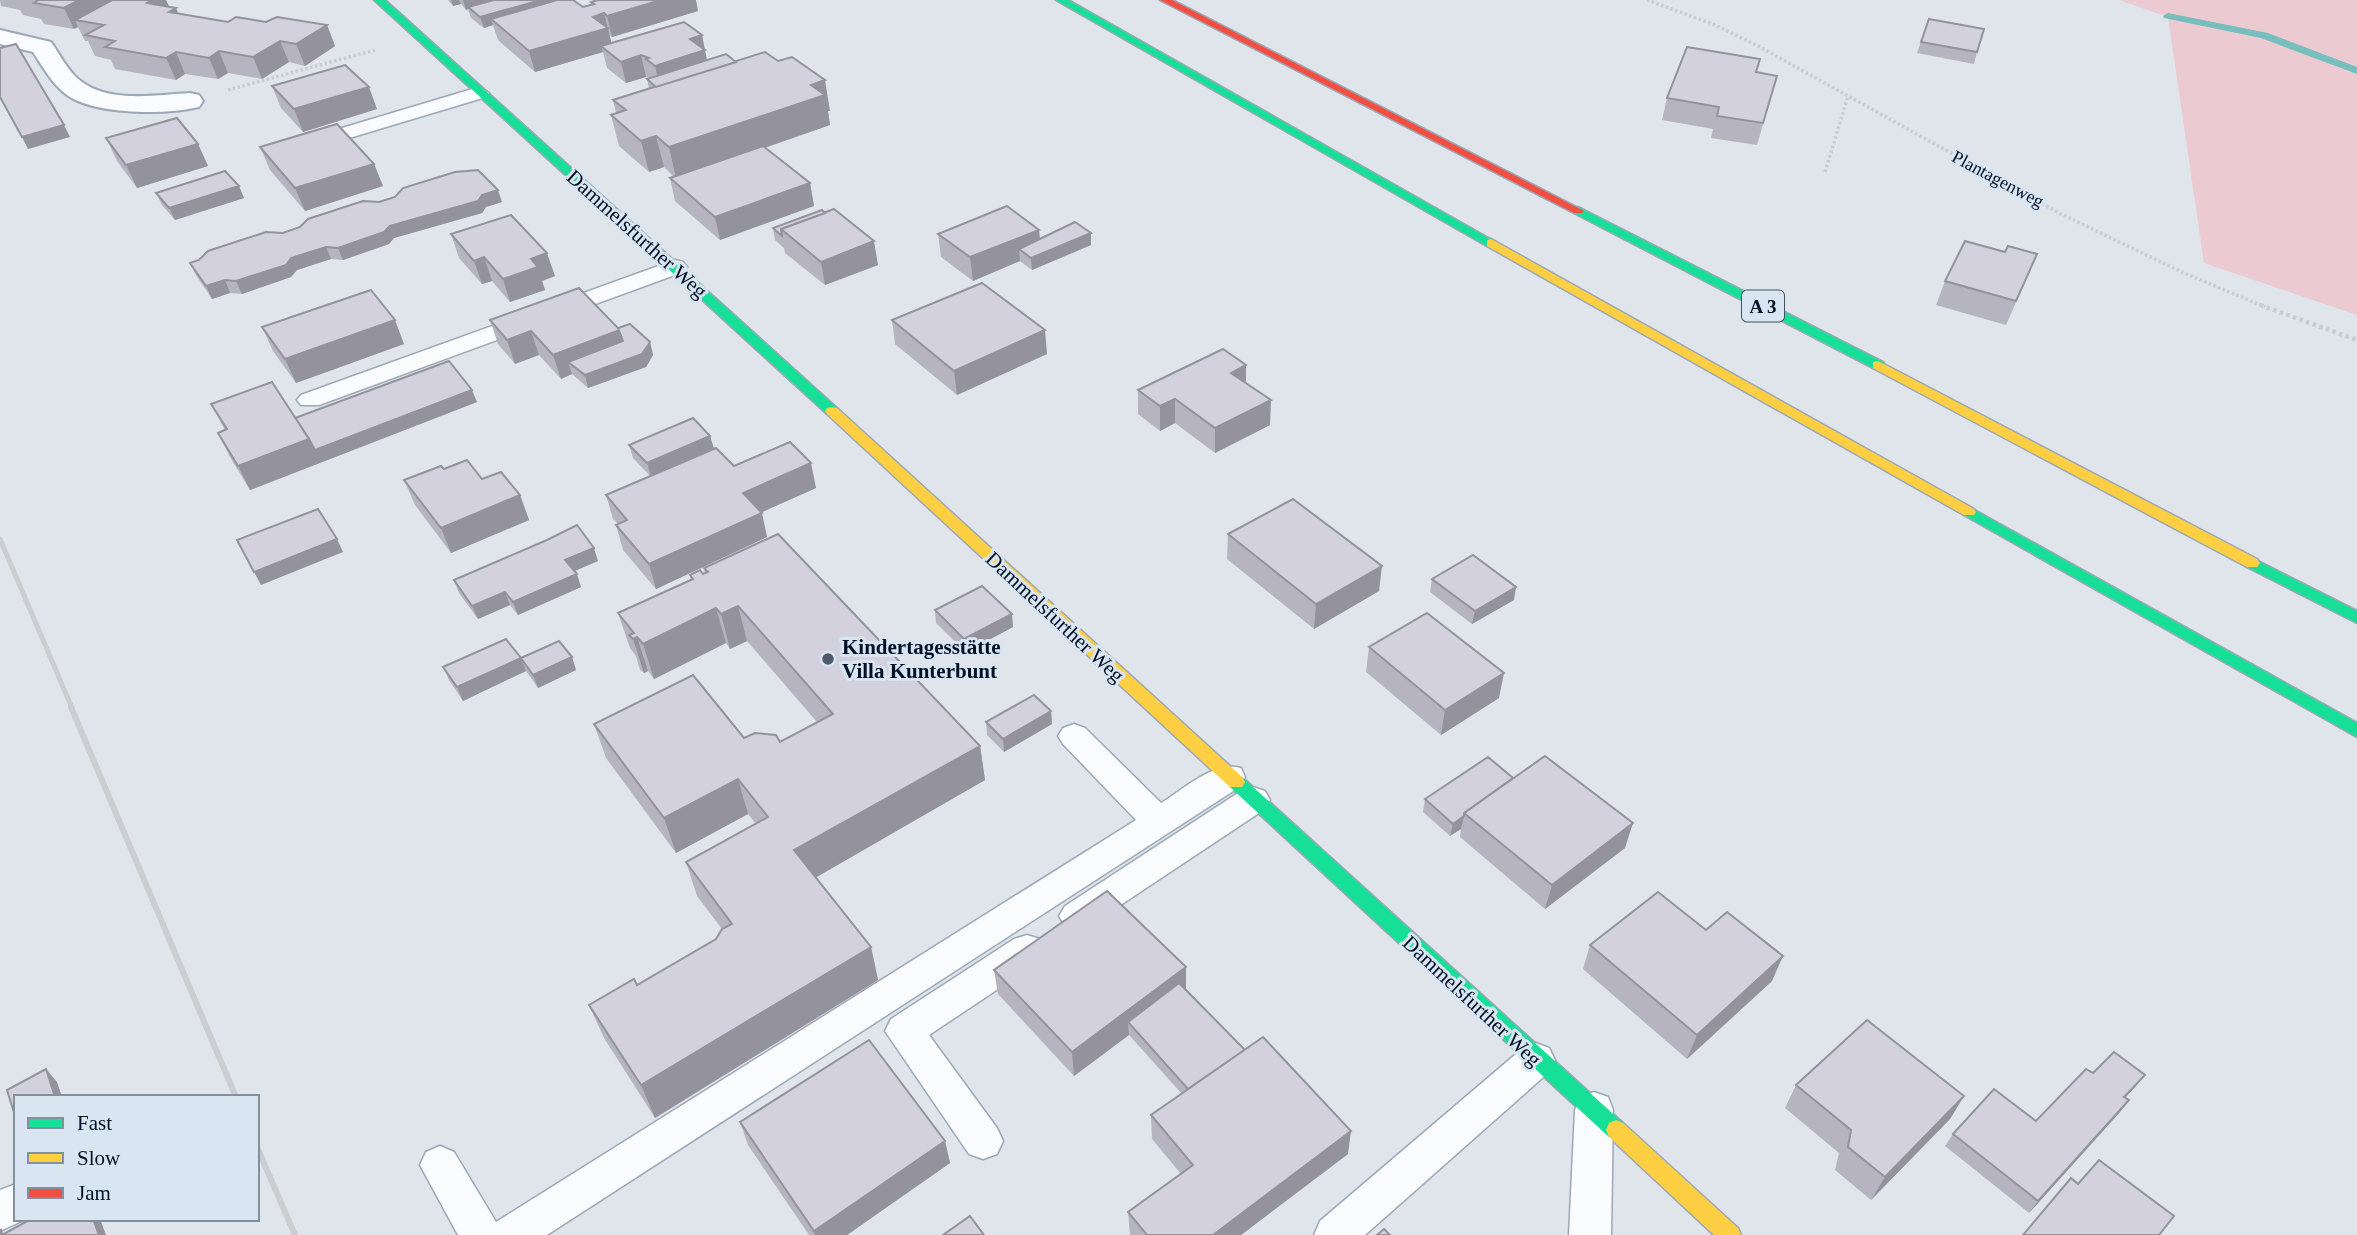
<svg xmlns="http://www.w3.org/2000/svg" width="2357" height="1235" viewBox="0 0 2357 1235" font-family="Georgia,serif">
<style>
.green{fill:#ebcad1}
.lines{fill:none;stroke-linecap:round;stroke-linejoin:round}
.stream{fill:#78bebc;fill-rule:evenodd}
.lane-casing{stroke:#9ba8b6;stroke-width:3}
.street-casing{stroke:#9ba8b6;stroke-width:4}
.fast-casing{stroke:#9ba8b6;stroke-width:3}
.slow-casing{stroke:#9ba8b6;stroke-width:3}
.jam-casing{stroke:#9ba8b6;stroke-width:3}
.path-far1{stroke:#c9ccce;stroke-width:3.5;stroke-dasharray:2.5 2.5;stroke-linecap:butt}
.path{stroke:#c9ccce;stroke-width:4.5;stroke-dasharray:3.5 3.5;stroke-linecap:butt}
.lane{fill:#fafbfc;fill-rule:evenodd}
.street{fill:#fafbfc;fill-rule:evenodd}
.fast{fill:#16e098;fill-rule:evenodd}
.slow{fill:#ffcf43;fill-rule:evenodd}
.jam{fill:#f24e42;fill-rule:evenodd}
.rail-far1{stroke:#cbcdd0;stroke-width:5}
.rail{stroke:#cbcdd0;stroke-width:6}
.wall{fill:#b6b4c0}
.shaded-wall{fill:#94929c}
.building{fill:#d4d1df;stroke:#94929c;stroke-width:2}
.poi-dot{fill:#4e5b6a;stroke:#d9e5f1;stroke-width:2.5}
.labels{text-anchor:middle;stroke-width:6;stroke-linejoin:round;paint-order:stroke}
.far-street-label{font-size:18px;fill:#001025;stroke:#d9e5f1}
.shield{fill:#d9e5f1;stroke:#415062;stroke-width:2}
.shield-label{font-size:19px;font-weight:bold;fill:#001025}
.street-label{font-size:21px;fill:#001025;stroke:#d9e5f1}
.poi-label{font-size:21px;font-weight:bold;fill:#001025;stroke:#d9e5f1;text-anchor:start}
</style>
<rect width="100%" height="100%" fill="#dfe5eb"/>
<polygon class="green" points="2119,0 2357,0 2357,315 2204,263 2168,17"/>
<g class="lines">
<polygon class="stream" points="2168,13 2268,33 2357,67 2357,74 2261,38 2164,18 2163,16"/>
<defs>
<g id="lane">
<polygon points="479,87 489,93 486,97 316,148 302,148 299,144 302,140"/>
<polygon points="675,260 683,262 687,267 683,272 319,405 301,405 297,400 301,395"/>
<path d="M1074 724 1085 728 1161 803C1183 790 1214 760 1241 768L1245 777 1241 786 547 1235H458L420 1165 426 1152 440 1146 454 1152 496 1222 1136 820 1063 744 1058 736 1063 728Z"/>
<polygon points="1253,787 1265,791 1270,800 1265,809 1089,926 1077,931 1065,926 1059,916 1065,906 1241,791"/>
<polygon points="1027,935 1040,939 1045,950 1040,961 929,1035 997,1128 1003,1141 997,1154 983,1159 969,1154 885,1031 891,1019 1014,939"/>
<polygon points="1536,1043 1549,1048 1555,1060 1549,1072 1365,1235 1314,1235 1320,1221 1523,1048"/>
<polygon points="1594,1092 1608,1097 1613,1110 1611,1235 1569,1235 1575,1110 1580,1097"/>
<polygon points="16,1184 16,1219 26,1219 0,1231 0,1190"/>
</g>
<path id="street" d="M0 30 51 42C59 53 66 68 77 78 106 104 154 95 190 93L199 95 203 101 199 107C166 115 95 115 67 95 52 84 43 67 33 52L0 44Z"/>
<g id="fast">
<polygon points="374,0 385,0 837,408 839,411 837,414 827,414"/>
<polygon points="1056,0 1068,0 1497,243 1491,247 1487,246"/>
<polygon points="1578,207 1883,362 1885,365 1883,368 1873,368 1574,213 1574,209"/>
<polygon points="1969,507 2357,723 2357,737 1964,515 1962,512 1964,509"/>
<polygon points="2252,558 2357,611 2357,623 2247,567 2244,563 2247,559"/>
<polygon points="1236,775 1242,777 1623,1123 1626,1130 1623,1137 1616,1140 1609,1137 1230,787 1227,782 1230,777"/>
</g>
<g id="slow">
<polygon points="1491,239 1974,509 1976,512 1974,515 1964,515 1487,246 1487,240"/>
<polygon points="1878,361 2257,559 2260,563 2257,567 2247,567 1873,368 1873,362"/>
<polygon points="832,407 837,408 1242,777 1245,782 1242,787 1230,787 827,414 825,411 827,408"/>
<polygon points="1616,1120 1623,1123 1738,1228 1741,1235 1714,1235 1609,1137 1606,1130 1609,1123"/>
</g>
<polygon id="jam" points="1160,0 1172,0 1584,211 1582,213 1574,213"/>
</defs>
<use href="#lane" class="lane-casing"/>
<use href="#street" class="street-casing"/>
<use href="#fast" class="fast-casing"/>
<use href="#slow" class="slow-casing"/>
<use href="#jam" class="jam-casing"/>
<g class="path-far1">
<polyline points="1647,0 1713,24 1760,47 2059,213 2184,273 2265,307"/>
<polyline points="228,90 375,50"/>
<polyline points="1825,172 1848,96"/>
</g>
<polyline class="path" points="2260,305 2357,340"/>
<use href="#lane" class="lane"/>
<use href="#street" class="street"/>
<use href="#fast" class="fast"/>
<use href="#slow" class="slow"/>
<use href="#jam" class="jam"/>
<polyline class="rail-far1" points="0,539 72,708"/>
<g class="rail">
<polyline points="71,707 236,1097"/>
<polyline points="257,1147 295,1235"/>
</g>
</g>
<g class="wall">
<polygon points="0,0 166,0 169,7 179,14 228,22 266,22 327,25 335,46 305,66 289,62 262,79 228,73 218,79 185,74 176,80 115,69 111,60 95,56 88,41 85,41 78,27 74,29 44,24 41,19 23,15 20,10 1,6"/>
<polygon points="448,0 573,0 583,7 592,5 591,2 698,11 612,37 609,34 611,43 702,35 707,60 736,62 830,111 828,111 830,125 765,148 810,183 814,206 720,240 675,201 670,178 674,177 664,167 649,172 619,146 611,115 616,113 613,100 649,89 647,79 650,78 646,77 626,83 607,68 603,52 535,72 498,40 493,25 484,28 471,18 468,9 466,10 461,4 453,6"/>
<polygon points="1929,19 1977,52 1974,64 1917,53"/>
<polygon points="1757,72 1777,76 1757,145 1711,138 1713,129 1662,120 1667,98"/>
<polygon points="272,86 377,109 303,132 281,108"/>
<polygon points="106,138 198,144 208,166 137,188 117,161"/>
<polygon points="260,147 374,164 383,186 305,211 270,170"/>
<polygon points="156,193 244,198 175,220 162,205"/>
<polygon points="395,197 502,202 486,207 482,213 394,238 389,244 343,260 331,259 297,270 291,277 242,294 230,293 212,299 196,275 190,263"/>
<polygon points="822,210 878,265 825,285 785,253 784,248 775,240 773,228"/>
<polygon points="1039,230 1040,239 1091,233 1091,245 1032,270 1020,261 973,281 941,257 938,234"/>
<polygon points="451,234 555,276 542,281 545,290 510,302 492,281 482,284 459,258"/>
<polygon points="2027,277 2006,325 1936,305 1945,281"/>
<polygon points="490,320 618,328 650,342 653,355 646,367 588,388 572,374 561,379 539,355 515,364 498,344"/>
<polygon points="892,320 1047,354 957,395 895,344"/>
<polygon points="262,327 404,344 296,383 273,351"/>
<polygon points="1246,365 1246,383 1270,425 1215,453 1175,423 1160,431 1138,414 1138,390"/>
<polygon points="477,402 250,490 230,457 218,433 225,430 211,404 295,418"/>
<polygon points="710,436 714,449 734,466 816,488 761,512 767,537 656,589 623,550 616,525 618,524 613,519 606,495 650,476 633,458 629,445"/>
<polygon points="444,469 482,479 520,495 529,520 451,553 415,505 404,480"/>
<polygon points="1228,534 1379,591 1314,629 1227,559"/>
<polygon points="598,561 574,571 581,587 518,615 510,605 478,619 459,593 454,580"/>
<polygon points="704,568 980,746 985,780 815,877 871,947 878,980 655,1118 604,1038 589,1005 637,985 716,939 722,929 697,896 686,862 756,824 748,814 676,853 606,758 594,724 780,742 817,722 747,641 730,649 726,643 654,679 648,671 644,673 640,670 636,656 630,648 618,613 691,580 690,575 705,573"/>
<polygon points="1432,579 1514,600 1472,624 1430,592"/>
<polygon points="935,610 1013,627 966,652 936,623"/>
<polygon points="1369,647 1499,698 1441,735 1366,672"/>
<polygon points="572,657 576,670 538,688 526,671 463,701 449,680 443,667 521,658"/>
<polygon points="1051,711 1052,724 1004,752 987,735 986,722"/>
<polygon points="1513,778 1625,848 1545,909 1460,837 1461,829 1450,836 1423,812 1425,799"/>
<polygon points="1706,930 1772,981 1687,1059 1583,969 1590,945"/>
<polygon points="1186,967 1186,989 1348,1154 1241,1235 1130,1235 1128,1212 1181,1174 1152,1139 1151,1115 1182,1094 1129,1035 1074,1076 998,994 994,970"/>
<polygon points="2093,1073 2135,1087 2125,1098 2120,1112 2029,1213 1945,1146 1953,1134 2036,1121"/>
<polygon points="1796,1085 1964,1096 1950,1119 1871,1200 1835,1170 1839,1153 1785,1108"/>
<polygon points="740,1122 945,1141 950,1163 847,1235 809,1235 748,1145"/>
</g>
<g class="shaded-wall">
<polygon points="79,0 127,0 75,20 78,27 74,29 64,8"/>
<polygon points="152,0 166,0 171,11 176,8 185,29 147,3"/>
<polygon points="451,0 459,0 461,4 453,6"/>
<polygon points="463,0 506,0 468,7 468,9 466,10"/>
<polygon points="541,0 571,0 491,19 493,25 484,28 480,17"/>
<polygon points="661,0 696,0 698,11 612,37 607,16"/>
<polygon points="604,13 613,49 601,46 603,52 535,72 529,51 593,17"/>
<polygon points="327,25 335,46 305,66 296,44"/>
<polygon points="702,35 709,72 660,87 655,66 690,39"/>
<polygon points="280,41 289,62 262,79 253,57"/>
<polygon points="219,51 228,73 218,79 209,58"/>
<polygon points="176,52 185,74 176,80 166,58"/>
<polygon points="641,55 646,77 626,83 621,62"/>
<polygon points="825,80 830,111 828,111 830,125 676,178 669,147 811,85"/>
<polygon points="369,87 377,109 303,132 294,109"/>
<polygon points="64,125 70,137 28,149 22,137"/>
<polygon points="656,136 664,167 649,172 641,141"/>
<polygon points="198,144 208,166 137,188 126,165"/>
<polygon points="374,164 383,186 305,211 295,188"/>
<polygon points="810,183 814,206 720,240 715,217"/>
<polygon points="239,186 244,198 175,220 169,208"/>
<polygon points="498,190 502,202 486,207 482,213 394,238 389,244 343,260 338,248 390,226"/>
<polygon points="1039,230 1041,253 1019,249 1020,261 973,281 970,257"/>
<polygon points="1091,233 1091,245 1032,270 1031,258"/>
<polygon points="874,241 878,265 825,285 821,262"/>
<polygon points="326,247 331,259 297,270 291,277 242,294 236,281 291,258"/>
<polygon points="547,253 555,276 542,281 545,290 510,302 503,279 531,259"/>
<polygon points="484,257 492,281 482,284 474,261"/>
<polygon points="225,280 230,293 212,299 206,286"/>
<polygon points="395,320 404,344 296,383 285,359"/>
<polygon points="620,330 627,354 568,362 572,374 561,379 553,355"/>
<polygon points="1045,330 1047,354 957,395 954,371"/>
<polygon points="531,331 539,355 515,364 507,340"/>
<polygon points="650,342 653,355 646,367 588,388 585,375"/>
<polygon points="1246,365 1246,389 1231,373"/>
<polygon points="472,390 477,402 250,490 238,466 309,439"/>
<polygon points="1175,399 1175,423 1160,431 1160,406"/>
<polygon points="1271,400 1270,425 1215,453 1215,428"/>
<polygon points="710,436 714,449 651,476 647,463"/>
<polygon points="811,463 816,488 749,518 743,493"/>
<polygon points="520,495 529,520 451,553 441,528"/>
<polygon points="762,513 767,537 656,589 649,564"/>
<polygon points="337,539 343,552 261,585 254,572"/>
<polygon points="594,548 598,561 570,573 565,560"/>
<polygon points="1382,566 1379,591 1314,629 1316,604"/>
<polygon points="577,574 581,587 518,615 513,602"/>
<polygon points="1516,587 1514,600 1472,624 1475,611"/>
<polygon points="505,592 510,605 478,619 472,606"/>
<polygon points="738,606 747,641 730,649 721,614"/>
<polygon points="716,608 726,643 654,679 643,644"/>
<polygon points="1012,614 1013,627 966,652 964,639"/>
<polygon points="637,637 648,671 644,673 633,639"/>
<polygon points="572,657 576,670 538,688 533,675"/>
<polygon points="521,658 526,671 463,701 457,687"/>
<polygon points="1504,673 1499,698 1441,735 1445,710"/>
<polygon points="1051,711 1052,724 1004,752 1003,739"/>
<polygon points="980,746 985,780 803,885 794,850"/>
<polygon points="738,779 748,814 676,853 664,818"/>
<polygon points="1464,816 1461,829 1450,836 1453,824"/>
<polygon points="1633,823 1625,848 1545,909 1552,885"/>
<polygon points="871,947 878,980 655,1118 641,1085"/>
<polygon points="1783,956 1772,981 1687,1059 1697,1035"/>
<polygon points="1186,967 1186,991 1128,1022 1129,1035 1074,1076 1072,1052"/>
<polygon points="46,1069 57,1082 62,1097 55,1097"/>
<polygon points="2145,1075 2135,1087 2114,1109 2124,1097"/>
<polygon points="1964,1096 1950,1119 1871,1200 1885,1177"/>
<polygon points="2129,1100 2120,1112 2029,1213 2038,1201"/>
<polygon points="1351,1131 1348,1154 1241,1235 1213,1235"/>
<polygon points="945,1141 950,1163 847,1235 815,1235 814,1231"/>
<polygon points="93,1219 100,1219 106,1235 99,1235"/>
</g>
<g class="building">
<polygon points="38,0 79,0 64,8 34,3"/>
<polygon points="112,0 152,0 147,3 176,8 169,12 228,22 236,17 266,22 277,17 327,25 296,44 280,41 253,57 219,51 209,58 176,52 166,58 105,47 115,41 85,35 104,25 75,20"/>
<polygon points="494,0 541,0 480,17 468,7"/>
<polygon points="557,0 573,0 583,7 594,4 591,2 598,0 661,0 607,16 604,13 593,17 608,28 529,51 491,19"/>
<polygon points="1929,19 1984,29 1977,52 1921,42"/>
<polygon points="684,22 702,35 690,39 705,50 655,66 646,59 649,58 641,55 621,62 601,46"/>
<polygon points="16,44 64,125 22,137 0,97 0,48"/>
<polygon points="1687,47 1760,59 1756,72 1777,76 1763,123 1717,116 1719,107 1667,98"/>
<polygon points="765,52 778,61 792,57 825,80 811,85 825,95 669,147 656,136 641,141 611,115 626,110 613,100"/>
<polygon points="726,54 736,62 656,87 647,79"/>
<polygon points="345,65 369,87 294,109 272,86"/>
<polygon points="177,118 198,144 126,165 106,138"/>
<polygon points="337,124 374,164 295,188 260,147"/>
<polygon points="763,146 810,183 715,217 670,178"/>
<polygon points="478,170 498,190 482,195 478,201 390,226 384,232 338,248 326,247 291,258 286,265 236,281 225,280 206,286 190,263 199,260 208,251 266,232 283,233 300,227 308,219 363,201 379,202 395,197 403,188 455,172"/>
<polygon points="225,171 239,186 169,208 156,193"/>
<polygon points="1007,206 1039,230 970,257 938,234"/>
<polygon points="834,209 874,241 821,262 781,229"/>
<polygon points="822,210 825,213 781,229 782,236 773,228"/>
<polygon points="511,215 547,253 531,259 538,267 503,279 484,257 474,261 451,234"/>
<polygon points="1075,222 1091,233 1031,258 1019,249"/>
<polygon points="1965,241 2005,252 2008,246 2037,254 2016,301 1945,281"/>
<polygon points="982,283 1045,330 954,371 892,320"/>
<polygon points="579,288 620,330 553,355 531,331 507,340 490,320"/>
<polygon points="371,290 395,320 285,359 262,327"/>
<polygon points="630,324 650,342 642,354 585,375 568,362 623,341 618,328"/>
<polygon points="1223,349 1246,365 1231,373 1271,400 1215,428 1175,399 1160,406 1138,390"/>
<polygon points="449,361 472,390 315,450 309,439 295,418"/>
<polygon points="272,382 309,439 238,466 218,433 227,429 211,404"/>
<polygon points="693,418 710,436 647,463 629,445"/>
<polygon points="790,442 811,463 743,493 762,513 649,564 616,525 627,520 606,495 716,448 734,466"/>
<polygon points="467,460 482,479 501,472 520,495 441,528 404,480 441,466 444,469"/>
<polygon points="1293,499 1382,566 1316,604 1228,534"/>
<polygon points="318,509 337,539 254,572 237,540"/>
<polygon points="577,525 594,548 565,560 577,574 513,602 505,592 472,606 454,580 547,540"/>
<polygon points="778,534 980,746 794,850 871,947 641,1085 589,1005 634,979 637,985 716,939 722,929 732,924 686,862 768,817 738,779 664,818 594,724 693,675 744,738 755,733 776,735 780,742 833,714 738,606 721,614 716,608 643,644 637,637 633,639 629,635 634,633 618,613 693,579 690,575 700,570 703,574 708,572 704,568"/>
<polygon points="1473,555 1516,587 1475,611 1432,579"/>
<polygon points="982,586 1012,614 964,639 935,610"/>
<polygon points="1427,613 1504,673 1445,710 1369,647"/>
<polygon points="506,639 521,658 457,687 443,667"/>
<polygon points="559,641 572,657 533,675 521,658"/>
<polygon points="1034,695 1051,711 1003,739 986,722"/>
<polygon points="1545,756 1633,823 1552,885 1464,813"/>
<polygon points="1488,757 1513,778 1464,813 1464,816 1453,824 1425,799"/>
<polygon points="1107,891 1186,967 1072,1052 994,970"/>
<polygon points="1658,892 1706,930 1727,912 1783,956 1697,1035 1590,945"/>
<polygon points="1179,983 1245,1050 1188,1089 1128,1022"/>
<polygon points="1867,1020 1964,1096 1885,1177 1848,1147 1851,1130 1796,1085"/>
<polygon points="1263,1037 1351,1131 1213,1235 1147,1235 1128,1212 1193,1165 1151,1115"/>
<polygon points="869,1040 945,1141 814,1231 740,1122"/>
<polygon points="2114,1052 2145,1075 2124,1097 2129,1100 2038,1201 1953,1134 1994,1089 2036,1121 2086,1069 2093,1073"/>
<polygon points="46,1069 55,1097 16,1097 16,1119 7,1090"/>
<polygon points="2099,1160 2174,1216 2159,1235 2023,1235 2071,1178 2078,1184"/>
<polygon points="970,1216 984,1235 943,1235"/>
<polygon points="31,1219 93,1219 99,1235 0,1235 1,1229 2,1235"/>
<polygon points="1384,1229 1390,1235 1377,1235"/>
</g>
<circle class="poi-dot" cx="828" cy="659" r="7"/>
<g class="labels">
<g class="far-street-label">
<text transform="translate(1998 179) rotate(28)" y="6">Plantagenweg</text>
</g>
<rect class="shield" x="1742" y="290.5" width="42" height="31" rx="5"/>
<g class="shield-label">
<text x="1763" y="313">A 3</text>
</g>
<g class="street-label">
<text transform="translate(637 234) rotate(42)" y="7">Dammelsfurther Weg</text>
<text transform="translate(1055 617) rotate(43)" y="7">Dammelsfurther Weg</text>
<text transform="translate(1472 1001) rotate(43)" y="7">Dammelsfurther Weg</text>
</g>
<g class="poi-label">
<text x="842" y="654">Kindertagesstätte<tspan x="842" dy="24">Villa Kunterbunt</tspan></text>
</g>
</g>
<rect x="14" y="1095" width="245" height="126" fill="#d9e5f1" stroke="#82909f" stroke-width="2"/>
<rect x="28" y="1118" width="35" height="10" fill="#16e098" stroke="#82909f" stroke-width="2"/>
<text x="77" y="1130" font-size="21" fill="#001025">Fast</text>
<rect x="28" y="1153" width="35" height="10" fill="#ffcf43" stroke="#82909f" stroke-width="2"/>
<text x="77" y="1165" font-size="21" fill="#001025">Slow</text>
<rect x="28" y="1188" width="35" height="10" fill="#f24e42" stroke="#82909f" stroke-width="2"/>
<text x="77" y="1200" font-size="21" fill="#001025">Jam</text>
</svg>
